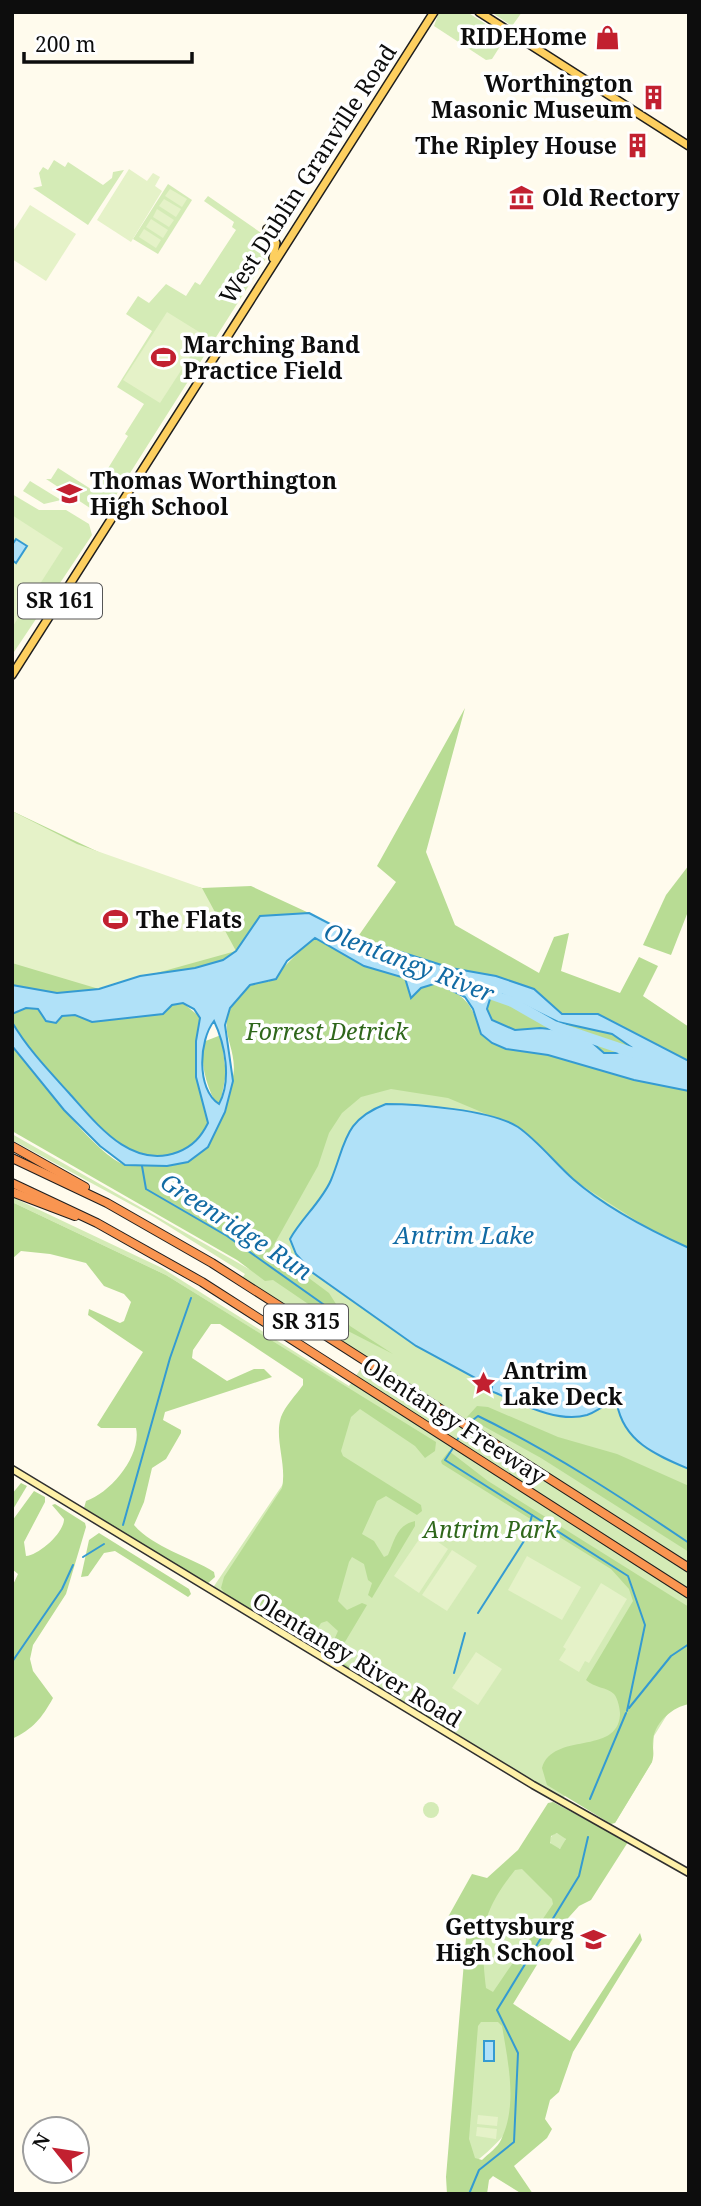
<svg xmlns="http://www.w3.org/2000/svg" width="701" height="2206" viewBox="0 0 701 2206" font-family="'Noto Serif',serif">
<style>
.green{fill:#d4ebb6}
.forest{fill:#b8dc94;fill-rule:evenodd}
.pitch{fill:#e5f2c8}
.water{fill:#b0e1f8;stroke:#349bd2;stroke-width:2;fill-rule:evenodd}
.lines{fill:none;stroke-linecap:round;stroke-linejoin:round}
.stream{stroke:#349bd2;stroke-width:2}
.river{stroke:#b0e1f8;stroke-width:10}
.secondary-casing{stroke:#2f2f2f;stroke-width:9}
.primary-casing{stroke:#1e1e1e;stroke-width:10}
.highway-casing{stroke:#1e1e1e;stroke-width:10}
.secondary{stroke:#fff1a8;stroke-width:6}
.primary{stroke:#fdcf5f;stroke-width:7}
.highway{stroke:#f99551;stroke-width:8}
.labels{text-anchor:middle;stroke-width:7;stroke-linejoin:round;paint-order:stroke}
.shield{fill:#fff;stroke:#565656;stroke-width:2}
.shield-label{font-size:21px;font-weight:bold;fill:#0d0d0d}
.poi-label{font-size:23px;font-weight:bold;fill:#0d0d0d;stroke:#fff;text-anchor:start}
.street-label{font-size:23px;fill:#0d0d0d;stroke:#fff}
.park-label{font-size:23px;font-style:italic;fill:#2f671b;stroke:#fff}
.water-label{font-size:24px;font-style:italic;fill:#126ba4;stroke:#fff}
</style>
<rect width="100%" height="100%" fill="#fffbed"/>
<g class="green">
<polygon points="439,12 467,12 506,37 492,59 486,60 434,26"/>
<polygon points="491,12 522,12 512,26"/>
<polygon points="54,160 65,167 68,162 103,185 112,178 113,172 124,170 88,225 33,188 42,186 39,173 43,167 48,170"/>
<polygon points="168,184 192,200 158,254 133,239"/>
<polygon points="208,196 267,237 270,252 106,511 93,510 46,479 51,479 58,468 94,491 128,436 125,434 144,404 117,387 152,331 126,314 138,296 149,303 166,284 186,296 195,282 200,285 236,230 232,227 234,222 204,201"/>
<polygon points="30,481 61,500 44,504 23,491"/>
<polygon points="12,494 39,510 66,510 89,524 92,535 12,655"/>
<polygon points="481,1034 689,1091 689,1699 670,1710 654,1736 652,1762 615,1823 566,1794 561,1802 210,1592 348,1388 166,1275 12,1202 12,1197 162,1268 349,1386 366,1361 240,1281 245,1274 234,1267 154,1217 12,1140 12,1134 249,1269 254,1055"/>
<circle cx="431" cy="1810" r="8"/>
<circle cx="558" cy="1841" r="8"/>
<path d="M519 1859 571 1888 503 1997 570 2042C538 2088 510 2142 461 2172L470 1928Z"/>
</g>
<g class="forest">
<polygon points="465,708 426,852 455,925 539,973 554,937 569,933 561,971 620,993 639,957 658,966 643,996 689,1027 689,1061 598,1014 562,1014 534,989 496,976 451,968 357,938 396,882 377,866"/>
<path d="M12 811 147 875 202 888 251 886 309 913 260 916C250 930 242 948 227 958 203 972 170 971 143 976 129 978 116 985 102 988 76 996 37 995 12 985Z"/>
<polygon points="689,865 689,909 671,955 643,945 666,895"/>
<path d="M315 938 364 966 406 978 421 988 437 983C467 998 471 1001 481 1034L506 1049 548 1055 634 1080 689 1091V1248L657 1234 575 1181 517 1127 448 1098 391 1089 361 1097 342 1113 329 1133 318 1166 271 1250 329 1293 350 1326 393 1354 348 1331 273 1280 265 1281 237 1260 12 1131V1046C35 1073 93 1152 123 1164 136 1169 173 1162 188 1162 198 1143 228 1099 232 1081 242 1045 207 1027 244 991 252 984 258 980 268 982 285 968 297 951 315 938Z"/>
<polygon points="501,994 612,1034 632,1047 617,1053 604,1053 588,1039 540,1028 515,1030 492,1020 487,1009 490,999"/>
<path d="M183 1003 200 1017 196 1041V1077L208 1124C199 1140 190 1148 173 1154 129 1170 95 1120 69 1093 49 1071 27 1048 12 1022V1014L26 1008 75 1015 92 1022 163 1014 172 1005Z"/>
<path d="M221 1035 226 1074 220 1104 215 1102C205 1082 201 1064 203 1042Z"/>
<path d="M12 1202 166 1275 436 1442 435 1451 425 1458 415 1446 360 1409 351 1417 341 1451 343 1456 421 1505 422 1511 417 1515 386 1496 377 1501 362 1534 374 1541 384 1557 388 1555C395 1539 397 1525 415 1521V1526L372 1598 368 1595 372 1583 368 1580 364 1564 352 1557 349 1562 338 1601 347 1610 362 1603 367 1605 336 1657 362 1676 313 1649 316 1645 325 1650 330 1649 338 1631 327 1621 321 1623 310 1641H304L226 1595 221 1588 224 1577 282 1488C287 1464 274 1438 281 1417 285 1406 296 1395 303 1385V1379L220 1324H211L193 1350 192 1358 227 1381 254 1369H264L272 1377 165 1412 163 1420 181 1430V1433L166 1459 152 1468 144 1502 134 1525C154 1548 189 1556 214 1572L215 1577 206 1585 84 1508 86 1501C111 1493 142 1455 136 1428H101L97 1425 143 1352 88 1315 89 1309 120 1323 124 1321 131 1302 124 1294 104 1286 86 1263 50 1254 21 1251 12 1259Z"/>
<polygon points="477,1406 488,1407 558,1437 617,1454 689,1486 689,1552 541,1458 467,1417"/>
<path d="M449 1451 488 1481 689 1607V1704C673 1707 656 1721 653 1739 652 1748 655 1752 652 1762L615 1823 611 1824 547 1785 542 1768C553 1731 617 1756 620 1715 620 1709 618 1699 614 1694 607 1687 594 1688 586 1680L633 1601 629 1589 611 1569 442 1464 441 1461Z"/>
<polygon points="21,1483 27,1486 12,1511 12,1494"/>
<path d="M34 1491 45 1497V1502L24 1542 26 1556C39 1555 64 1533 64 1519L52 1505 55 1504 85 1523 86 1527 66 1594 33 1645 30 1659 33 1671 53 1698C42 1718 33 1729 12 1739V1587L18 1574 12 1569V1521Z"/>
<polygon points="99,1533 189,1589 191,1594 188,1597 115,1551 104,1553 88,1576 81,1577 89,1540"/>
<path d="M553 1802 628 1842 591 1900 579 1906 560 1927 513 2004 570 2041 640 1933 642 1940 573 2052 559 2092 550 2100 545 2119 552 2129 547 2138 514 2166 533 2194H522L493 2176 489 2180 487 2194H447L446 2177 466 1938 464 1931 448 1917 472 1874 487 1878 518 1850 548 1803ZM557 1833 566 1839 560 1849 550 1843 551 1836ZM522 1869 552 1899 553 1904 493 1992 486 1988C480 1933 480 1914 515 1870ZM481 2022H498L502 2026C508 2062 518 2105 501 2140 498 2147 488 2154 482 2160L475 2158 469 2139 478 2026Z"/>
</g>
<g class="pitch">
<polygon points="129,169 147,181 153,173 160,177 155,186 162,191 131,242 97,220"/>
<polygon points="170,189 187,199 182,207 165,196"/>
<polygon points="164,199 181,209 176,217 159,206"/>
<polygon points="30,205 76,234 46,281 12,259 12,233"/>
<polygon points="157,209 174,220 169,227 153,217"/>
<polygon points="151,219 168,230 163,238 146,227"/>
<polygon points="144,229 161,240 156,248 139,237"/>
<polygon points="167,312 204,335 160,403 123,380"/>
<polygon points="12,515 63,548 13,626 12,626"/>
<polygon points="12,811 77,844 202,888 236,951 99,989 12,963"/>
<polygon points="424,1532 448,1549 419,1593 394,1576"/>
<polygon points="452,1550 477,1566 447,1611 422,1595"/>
<polygon points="527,1556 581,1587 562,1620 508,1590"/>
<polygon points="601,1583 627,1599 589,1663 585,1661 579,1672 559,1660 566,1649 563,1647"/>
<polygon points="476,1652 502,1669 478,1705 452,1688"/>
<polygon points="478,2115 498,2117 497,2126 477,2124"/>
<polygon points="477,2127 497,2129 496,2139 476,2136"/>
</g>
<g class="water">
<polygon points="16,539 27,546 16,563 12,560 12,545"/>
<path d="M309 913 357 938 451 968 496 976 534 989 562 1014H598L689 1061V1091L634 1080 548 1055 506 1049 492 1043 481 1034 473 1009 465 997 437 983 421 988 411 998 405 978 364 966 315 938 287 961 276 979 250 985 230 1008 225 1025 233 1081 225 1112 208 1147 188 1162 167 1166 125 1165 100 1146 64 1110 12 1046V1022C27 1048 49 1071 69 1093 97 1124 131 1170 178 1152 193 1146 201 1137 208 1123L196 1077V1041L200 1018 194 1009 183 1003 172 1005 163 1014 92 1022 75 1015 62 1016 56 1023 46 1021 38 1009 26 1008 12 1014V985L57 993 99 989 140 976 195 968 223 960 236 951 260 916ZM501 994 558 1022 612 1034 631 1047 617 1053H604L588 1039 561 1030 540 1028 515 1030 492 1020 487 1009 490 999ZM214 1021C225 1044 232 1080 219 1104 196 1089 199 1040 214 1021Z"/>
<path d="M386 1104C417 1104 492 1110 518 1127 538 1141 555 1163 573 1179 606 1208 649 1230 689 1248V1469C656 1455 624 1442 617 1404 603 1403 599 1411 587 1415 557 1424 518 1402 491 1391L492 1387 416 1346 313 1273 296 1254 290 1239C301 1219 322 1201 331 1180 346 1144 343 1120 386 1104Z"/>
<rect x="484" y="2041" width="10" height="20"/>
</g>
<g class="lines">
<g class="stream">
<polyline points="142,1166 146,1189 227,1236 330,1309"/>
<path d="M469 1423 478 1416C552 1452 621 1497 689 1543"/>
<polyline points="457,1440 466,1428"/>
<polyline points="453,1448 445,1460 532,1515 528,1531"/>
<polyline points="532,1515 628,1576 645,1625 627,1711"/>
<polyline points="123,1525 170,1358 191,1298"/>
<polyline points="83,1557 104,1544"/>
<polyline points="478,1613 524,1541"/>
<polyline points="12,1662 62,1589 73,1565"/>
<polyline points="454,1673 465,1633"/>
<polyline points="629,1708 671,1656 689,1644"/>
<polyline points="590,1799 626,1713"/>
<polyline points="469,2194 479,2170 514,2142 518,2053 497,2010 579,1876 588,1837"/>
</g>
<polyline class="river" points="484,992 512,1002 554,1026 637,1054"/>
<defs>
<polyline id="secondary" points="12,1469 533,1785 689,1873"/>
<g id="primary">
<polyline points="479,12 689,146"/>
<polyline points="267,229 276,243 273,258"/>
<polyline points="12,675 434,12"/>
</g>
<g id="highway">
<polyline points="12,1146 85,1187"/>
<polyline points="12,1158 107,1203 212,1263 689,1568"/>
<polyline points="12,1183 97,1223 202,1282 689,1594"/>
<polyline points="12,1192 75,1216"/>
</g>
</defs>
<use href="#secondary" class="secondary-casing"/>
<use href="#primary" class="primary-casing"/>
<use href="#highway" class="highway-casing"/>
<use href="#secondary" class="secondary"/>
<use href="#primary" class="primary"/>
<use href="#highway" class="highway"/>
</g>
<defs>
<symbol id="shop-bare" viewBox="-9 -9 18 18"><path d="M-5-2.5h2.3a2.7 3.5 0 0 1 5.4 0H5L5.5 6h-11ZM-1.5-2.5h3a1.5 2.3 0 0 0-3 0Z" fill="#c22030" stroke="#fff" stroke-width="2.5" paint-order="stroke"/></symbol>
<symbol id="building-bare" viewBox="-9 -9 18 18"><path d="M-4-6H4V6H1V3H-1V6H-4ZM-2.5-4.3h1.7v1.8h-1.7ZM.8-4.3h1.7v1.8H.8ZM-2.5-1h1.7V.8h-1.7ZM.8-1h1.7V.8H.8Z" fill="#c22030" stroke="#fff" stroke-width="2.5" paint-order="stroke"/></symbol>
<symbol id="museum-bare" viewBox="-9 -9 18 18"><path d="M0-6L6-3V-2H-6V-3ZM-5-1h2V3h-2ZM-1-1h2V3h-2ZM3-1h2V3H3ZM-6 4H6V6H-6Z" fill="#c22030" stroke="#fff" stroke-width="2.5" paint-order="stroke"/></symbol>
<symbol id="stadium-bare" viewBox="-9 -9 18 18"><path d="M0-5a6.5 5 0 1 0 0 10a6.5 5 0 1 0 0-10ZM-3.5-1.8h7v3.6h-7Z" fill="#c22030" stroke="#fff" stroke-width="2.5" paint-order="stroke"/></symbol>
<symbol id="school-bare" viewBox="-9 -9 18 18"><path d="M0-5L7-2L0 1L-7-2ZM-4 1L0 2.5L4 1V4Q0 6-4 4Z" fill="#c22030" stroke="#fff" stroke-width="2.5" paint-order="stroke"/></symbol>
<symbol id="sight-bare" viewBox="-9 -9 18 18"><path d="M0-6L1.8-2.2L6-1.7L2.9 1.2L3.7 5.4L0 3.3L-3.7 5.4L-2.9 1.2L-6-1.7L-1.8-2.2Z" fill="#c22030" stroke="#fff" stroke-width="2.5" paint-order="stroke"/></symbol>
</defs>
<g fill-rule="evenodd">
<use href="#shop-bare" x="590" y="20" width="35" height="35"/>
<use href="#building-bare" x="636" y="80" width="35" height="35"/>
<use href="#building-bare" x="620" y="128" width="35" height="35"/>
<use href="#museum-bare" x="504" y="180" width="35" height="35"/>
<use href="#stadium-bare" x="146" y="340" width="35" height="35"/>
<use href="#school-bare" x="52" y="476" width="35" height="35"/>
<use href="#stadium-bare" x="98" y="902" width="35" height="35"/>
<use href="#sight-bare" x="466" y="1366" width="35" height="35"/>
<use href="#school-bare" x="576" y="1922" width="35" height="35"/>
</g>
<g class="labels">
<g class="shield">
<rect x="18" y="583.5" width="84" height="35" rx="5"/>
<rect x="264" y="1304.5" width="84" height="35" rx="5"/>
</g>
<g class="shield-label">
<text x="60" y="608">SR 161</text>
<text x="306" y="1329">SR 315</text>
</g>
<g class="poi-label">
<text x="587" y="45" text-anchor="end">RIDEHome</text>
<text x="633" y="92" text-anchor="end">Worthington<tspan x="633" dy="26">Masonic Museum</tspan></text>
<text x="617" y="154" text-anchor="end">The Ripley House</text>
<text x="542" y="206">Old Rectory</text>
<text x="183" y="353">Marching Band<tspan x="183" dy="26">Practice Field</tspan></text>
<text x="90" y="489">Thomas Worthington<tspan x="90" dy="26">High School</tspan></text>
<text x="136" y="928">The Flats</text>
<text x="503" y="1379">Antrim<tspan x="503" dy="26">Lake Deck</tspan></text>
<text x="574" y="1935" text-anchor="end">Gettysburg<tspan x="574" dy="26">High School</tspan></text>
</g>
<g class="street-label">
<text transform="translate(308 174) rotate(-57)" y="8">West Dublin Granville Road</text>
<text transform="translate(454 1421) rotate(33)" y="8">Olentangy Freeway</text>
<text transform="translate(357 1660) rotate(31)" y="8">Olentangy River Road</text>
</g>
<g class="park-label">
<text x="327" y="1040">Forrest Detrick</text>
<text x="490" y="1538">Antrim Park</text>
</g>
<g class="water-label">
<text transform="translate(409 963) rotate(21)" y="8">Olentangy River</text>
<text transform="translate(236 1227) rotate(33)" y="8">Greenridge Run</text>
<text x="464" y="1244">Antrim Lake</text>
</g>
</g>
<rect width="701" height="2206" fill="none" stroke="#0d0d0d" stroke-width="28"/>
<g transform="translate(56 2150) rotate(300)"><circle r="33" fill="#ffffff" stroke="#9e9e9e" stroke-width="2"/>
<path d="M0-5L12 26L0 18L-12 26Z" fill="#c22030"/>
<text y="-10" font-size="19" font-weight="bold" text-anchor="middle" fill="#0d0d0d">N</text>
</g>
<path d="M24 52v10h168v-10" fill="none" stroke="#0d0d0d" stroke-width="3.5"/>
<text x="35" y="52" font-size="21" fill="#0d0d0d" stroke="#ffffff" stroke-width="5" paint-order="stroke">200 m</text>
</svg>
